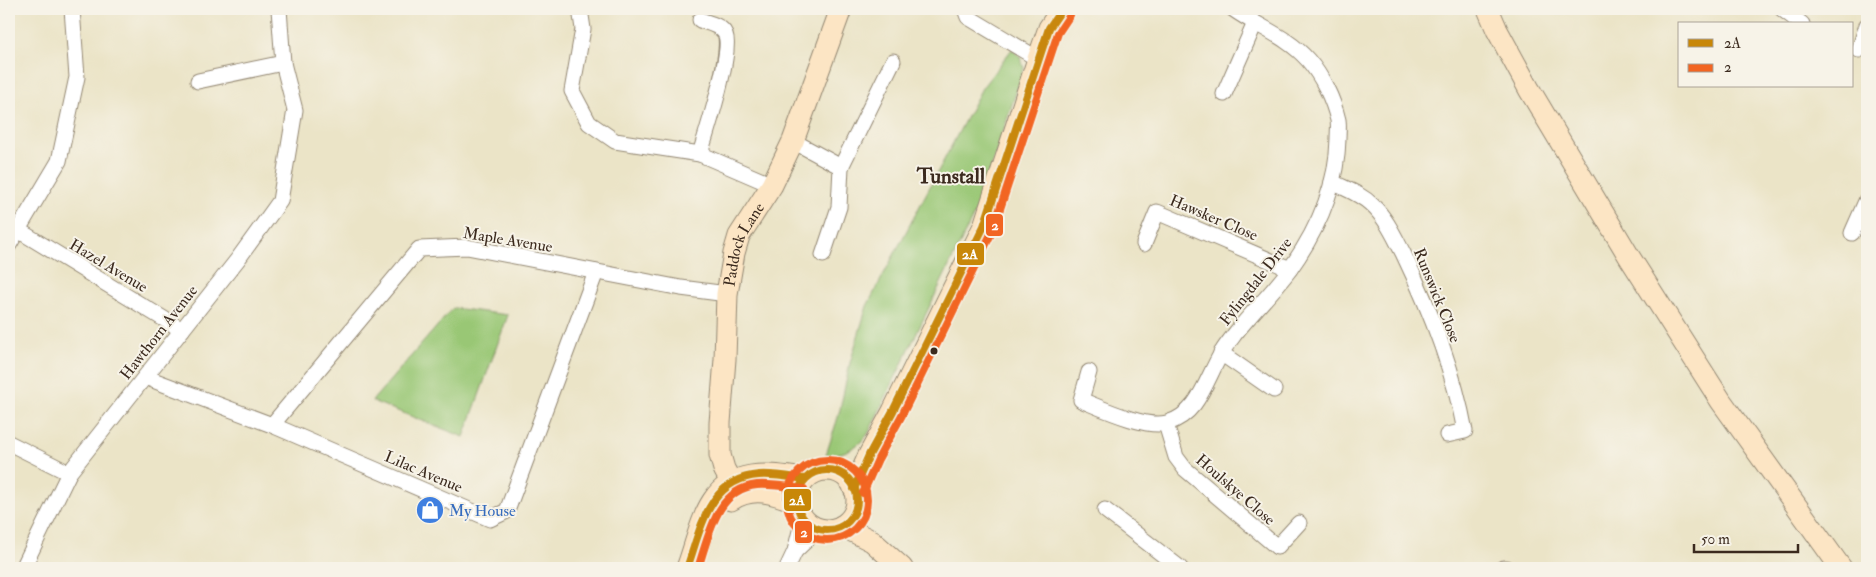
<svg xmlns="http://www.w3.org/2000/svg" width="1876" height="577" viewBox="0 0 1876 577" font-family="'IM FELL Double Pica',serif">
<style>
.green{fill:#99c775;stroke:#6a784a}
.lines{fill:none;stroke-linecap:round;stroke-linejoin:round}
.street-casing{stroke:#938772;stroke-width:17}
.secondary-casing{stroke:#938772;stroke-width:23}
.street{stroke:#fff;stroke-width:15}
.secondary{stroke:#fce5c4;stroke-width:21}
.bus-1-casing{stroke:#f7f3e8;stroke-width:11}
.bus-2-casing{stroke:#f7f3e8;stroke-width:11}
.bus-1{stroke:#c88708;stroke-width:8}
.bus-2{stroke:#f26522;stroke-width:8}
.bus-dot{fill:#3b2a1e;stroke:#f7f3e8;stroke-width:2}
.labels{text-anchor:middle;stroke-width:4;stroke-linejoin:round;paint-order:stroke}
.street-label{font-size:16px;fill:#3b2a1e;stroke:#f7f3e8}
.shop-label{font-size:16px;fill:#366cbe;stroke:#f7f3e8;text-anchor:start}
.district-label{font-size:21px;font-weight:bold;fill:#3b2a1e;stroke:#f7f3e8}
.line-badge{stroke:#f7f3e8;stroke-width:2}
.badge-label{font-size:14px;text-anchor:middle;font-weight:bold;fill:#fff}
</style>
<rect width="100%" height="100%" fill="#f7f3e8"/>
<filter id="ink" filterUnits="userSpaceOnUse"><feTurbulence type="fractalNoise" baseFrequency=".02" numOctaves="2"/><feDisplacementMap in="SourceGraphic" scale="10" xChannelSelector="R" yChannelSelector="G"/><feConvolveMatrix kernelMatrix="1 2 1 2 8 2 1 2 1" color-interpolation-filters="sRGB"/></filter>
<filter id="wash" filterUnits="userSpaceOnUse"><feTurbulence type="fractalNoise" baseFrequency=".0096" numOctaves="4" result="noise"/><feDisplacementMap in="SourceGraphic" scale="20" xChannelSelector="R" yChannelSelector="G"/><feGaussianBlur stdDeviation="1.12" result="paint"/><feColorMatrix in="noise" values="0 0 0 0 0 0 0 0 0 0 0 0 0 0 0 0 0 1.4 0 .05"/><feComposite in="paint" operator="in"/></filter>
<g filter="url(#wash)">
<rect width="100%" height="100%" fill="#ebe4c7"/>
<g class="green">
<path d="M1012 49 1020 57 1024 68 980 202 868 434C857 448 843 455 826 455L839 414 850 363 867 306 982 88Z"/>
<polygon points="453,308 508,315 464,437 372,401"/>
</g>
</g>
<g filter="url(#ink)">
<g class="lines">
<defs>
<g id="street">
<polyline points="580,9 583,29 572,91 589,123 615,141 700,154 772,185"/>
<polyline points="965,9 968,17 1038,59"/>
<polyline points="1782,9 1802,24"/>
<path d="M700 20C708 23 719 25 724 32 735 45 706 134 700 154"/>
<polyline points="1859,50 1867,25"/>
<polyline points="198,81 283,63"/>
<polyline points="1224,94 1255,23"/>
<polyline points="793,141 841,167 839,207 823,255"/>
<polyline points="841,167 893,61"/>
<path d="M1332 182C1346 189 1361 194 1372 205 1386 218 1394 236 1403 253 1429 307 1454 372 1465 431L1447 435"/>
<polyline points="18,230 182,330"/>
<polyline points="1852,233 1867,199"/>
<polyline points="1144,244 1157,212 1290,269"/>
<polyline points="9,245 59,161 77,77 72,9"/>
<polyline points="1221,353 1274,390"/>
<path d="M1089 372 1081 400C1101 408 1146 429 1167 423 1199 414 1206 379 1221 354 1224 347 1230 341 1234 335 1252 312 1273 292 1290 269 1317 231 1337 186 1338 139 1338 133 1339 126 1338 120 1333 99 1322 76 1308 60 1287 36 1258 27 1233 9"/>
<polyline points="145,377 272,425 490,519 507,511 596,272"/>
<polyline points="1166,424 1176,457 1185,469 1277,547 1299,523"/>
<polyline points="272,425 419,249 467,247 681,288 727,294"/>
<polyline points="9,443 69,473"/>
<polyline points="1105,510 1180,568"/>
<polyline points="795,551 818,529"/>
<polyline points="23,568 69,473 238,259 280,201 295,110 283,63 279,9"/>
<polyline points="787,568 795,551 803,519"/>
<polyline points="1503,568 1507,568"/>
</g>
<g id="secondary">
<polyline points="1488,9 1497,30 1529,89 1630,258 1721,401 1841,568"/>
<circle cx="827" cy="500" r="30"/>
<polyline points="854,489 869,455 893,411 984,226 1038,59 1049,28 1062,9"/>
<path id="s1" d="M738 495 724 469 720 455V423L725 359 727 294 734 253 739 236 772 185 793 141 841 9"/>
<path d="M731 500C753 485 774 493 797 502"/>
<polyline points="842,526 872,541 902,568"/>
<path d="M687 568C701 532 705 483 751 476 769 473 788 477 805 479"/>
</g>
</defs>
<use href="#street" class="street-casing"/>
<use href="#secondary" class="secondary-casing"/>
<use href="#street" class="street"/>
<use href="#secondary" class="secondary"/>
<defs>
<g id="bus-1">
<circle cx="827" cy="500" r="30"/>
<polyline points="854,489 869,455 893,411 984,226 1049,28 1062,9"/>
<path d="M687 568C701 529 708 479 759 475 774 474 790 477 805 479"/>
</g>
<g id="bus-2">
<circle cx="827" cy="500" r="40"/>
<polyline points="863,493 878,459 902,415 993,230 1058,33 1070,15"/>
<path d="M698 568C709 536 716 489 757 485 773 484 788 487 804 489"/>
</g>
</defs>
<use href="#bus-1" class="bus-1-casing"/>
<use href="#bus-2" class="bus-2-casing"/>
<use href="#bus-1" class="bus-1"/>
<use href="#bus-2" class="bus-2"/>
</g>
</g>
<defs>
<symbol id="shop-disc" viewBox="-11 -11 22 22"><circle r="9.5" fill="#3f7fe0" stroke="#f7f3e8"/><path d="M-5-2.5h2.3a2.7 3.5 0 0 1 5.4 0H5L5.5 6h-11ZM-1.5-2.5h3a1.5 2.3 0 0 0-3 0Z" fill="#fff"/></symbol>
</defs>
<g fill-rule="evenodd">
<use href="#shop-disc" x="414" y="494" width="32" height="32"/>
</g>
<circle class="bus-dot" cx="934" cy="351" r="4.5"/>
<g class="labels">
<g class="street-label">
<text transform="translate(1214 217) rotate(23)" y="6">Hawsker Close</text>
<text transform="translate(508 239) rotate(9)" y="6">Maple Avenue</text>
<text dy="6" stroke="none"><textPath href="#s1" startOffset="258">Paddock Lane</textPath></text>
<text transform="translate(109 265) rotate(31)" y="6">Hazel Avenue</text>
<text transform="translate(1255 281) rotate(-52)" y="6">Fylingdale Drive</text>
<text transform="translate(1438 295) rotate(68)" y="6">Runswick Close</text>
<text transform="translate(158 332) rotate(-52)" y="6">Hawthorn Avenue</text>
<text transform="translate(424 471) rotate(23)" y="6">Lilac Avenue</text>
<text transform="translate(1236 489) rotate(41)" y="6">Houlskye Close</text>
</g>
<g class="shop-label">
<text x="449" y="516">My House</text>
</g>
<g class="district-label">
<text x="951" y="183">Tunstall</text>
</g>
</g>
<g class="line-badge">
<rect x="985" y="213" width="19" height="24" rx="5" fill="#f26522"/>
<rect x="956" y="242" width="29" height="24" rx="5" fill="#c88708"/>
<rect x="783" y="488" width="29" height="24" rx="5" fill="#c88708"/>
<rect x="794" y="520" width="19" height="24" rx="5" fill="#f26522"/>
</g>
<g class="badge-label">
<text x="995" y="230">2</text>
<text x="970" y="259">2A</text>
<text x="797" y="505">2A</text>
<text x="804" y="537">2</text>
</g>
<rect width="1876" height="577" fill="none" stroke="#f7f3e8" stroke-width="30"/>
<rect x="1678" y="22" width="175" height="65" fill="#f7f3e8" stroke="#aca397"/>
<rect x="1688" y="39" width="25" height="8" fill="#c88708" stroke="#aca397"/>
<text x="1724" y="48" font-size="15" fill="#3b2a1e">2A</text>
<rect x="1688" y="64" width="25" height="8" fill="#f26522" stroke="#aca397"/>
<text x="1724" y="72" font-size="15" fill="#3b2a1e">2</text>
<path d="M1694 544v8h104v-8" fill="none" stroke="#3b2a1e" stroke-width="2.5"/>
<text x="1701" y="544" font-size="15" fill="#3b2a1e" stroke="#f7f3e8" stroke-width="4" paint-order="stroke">50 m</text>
</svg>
